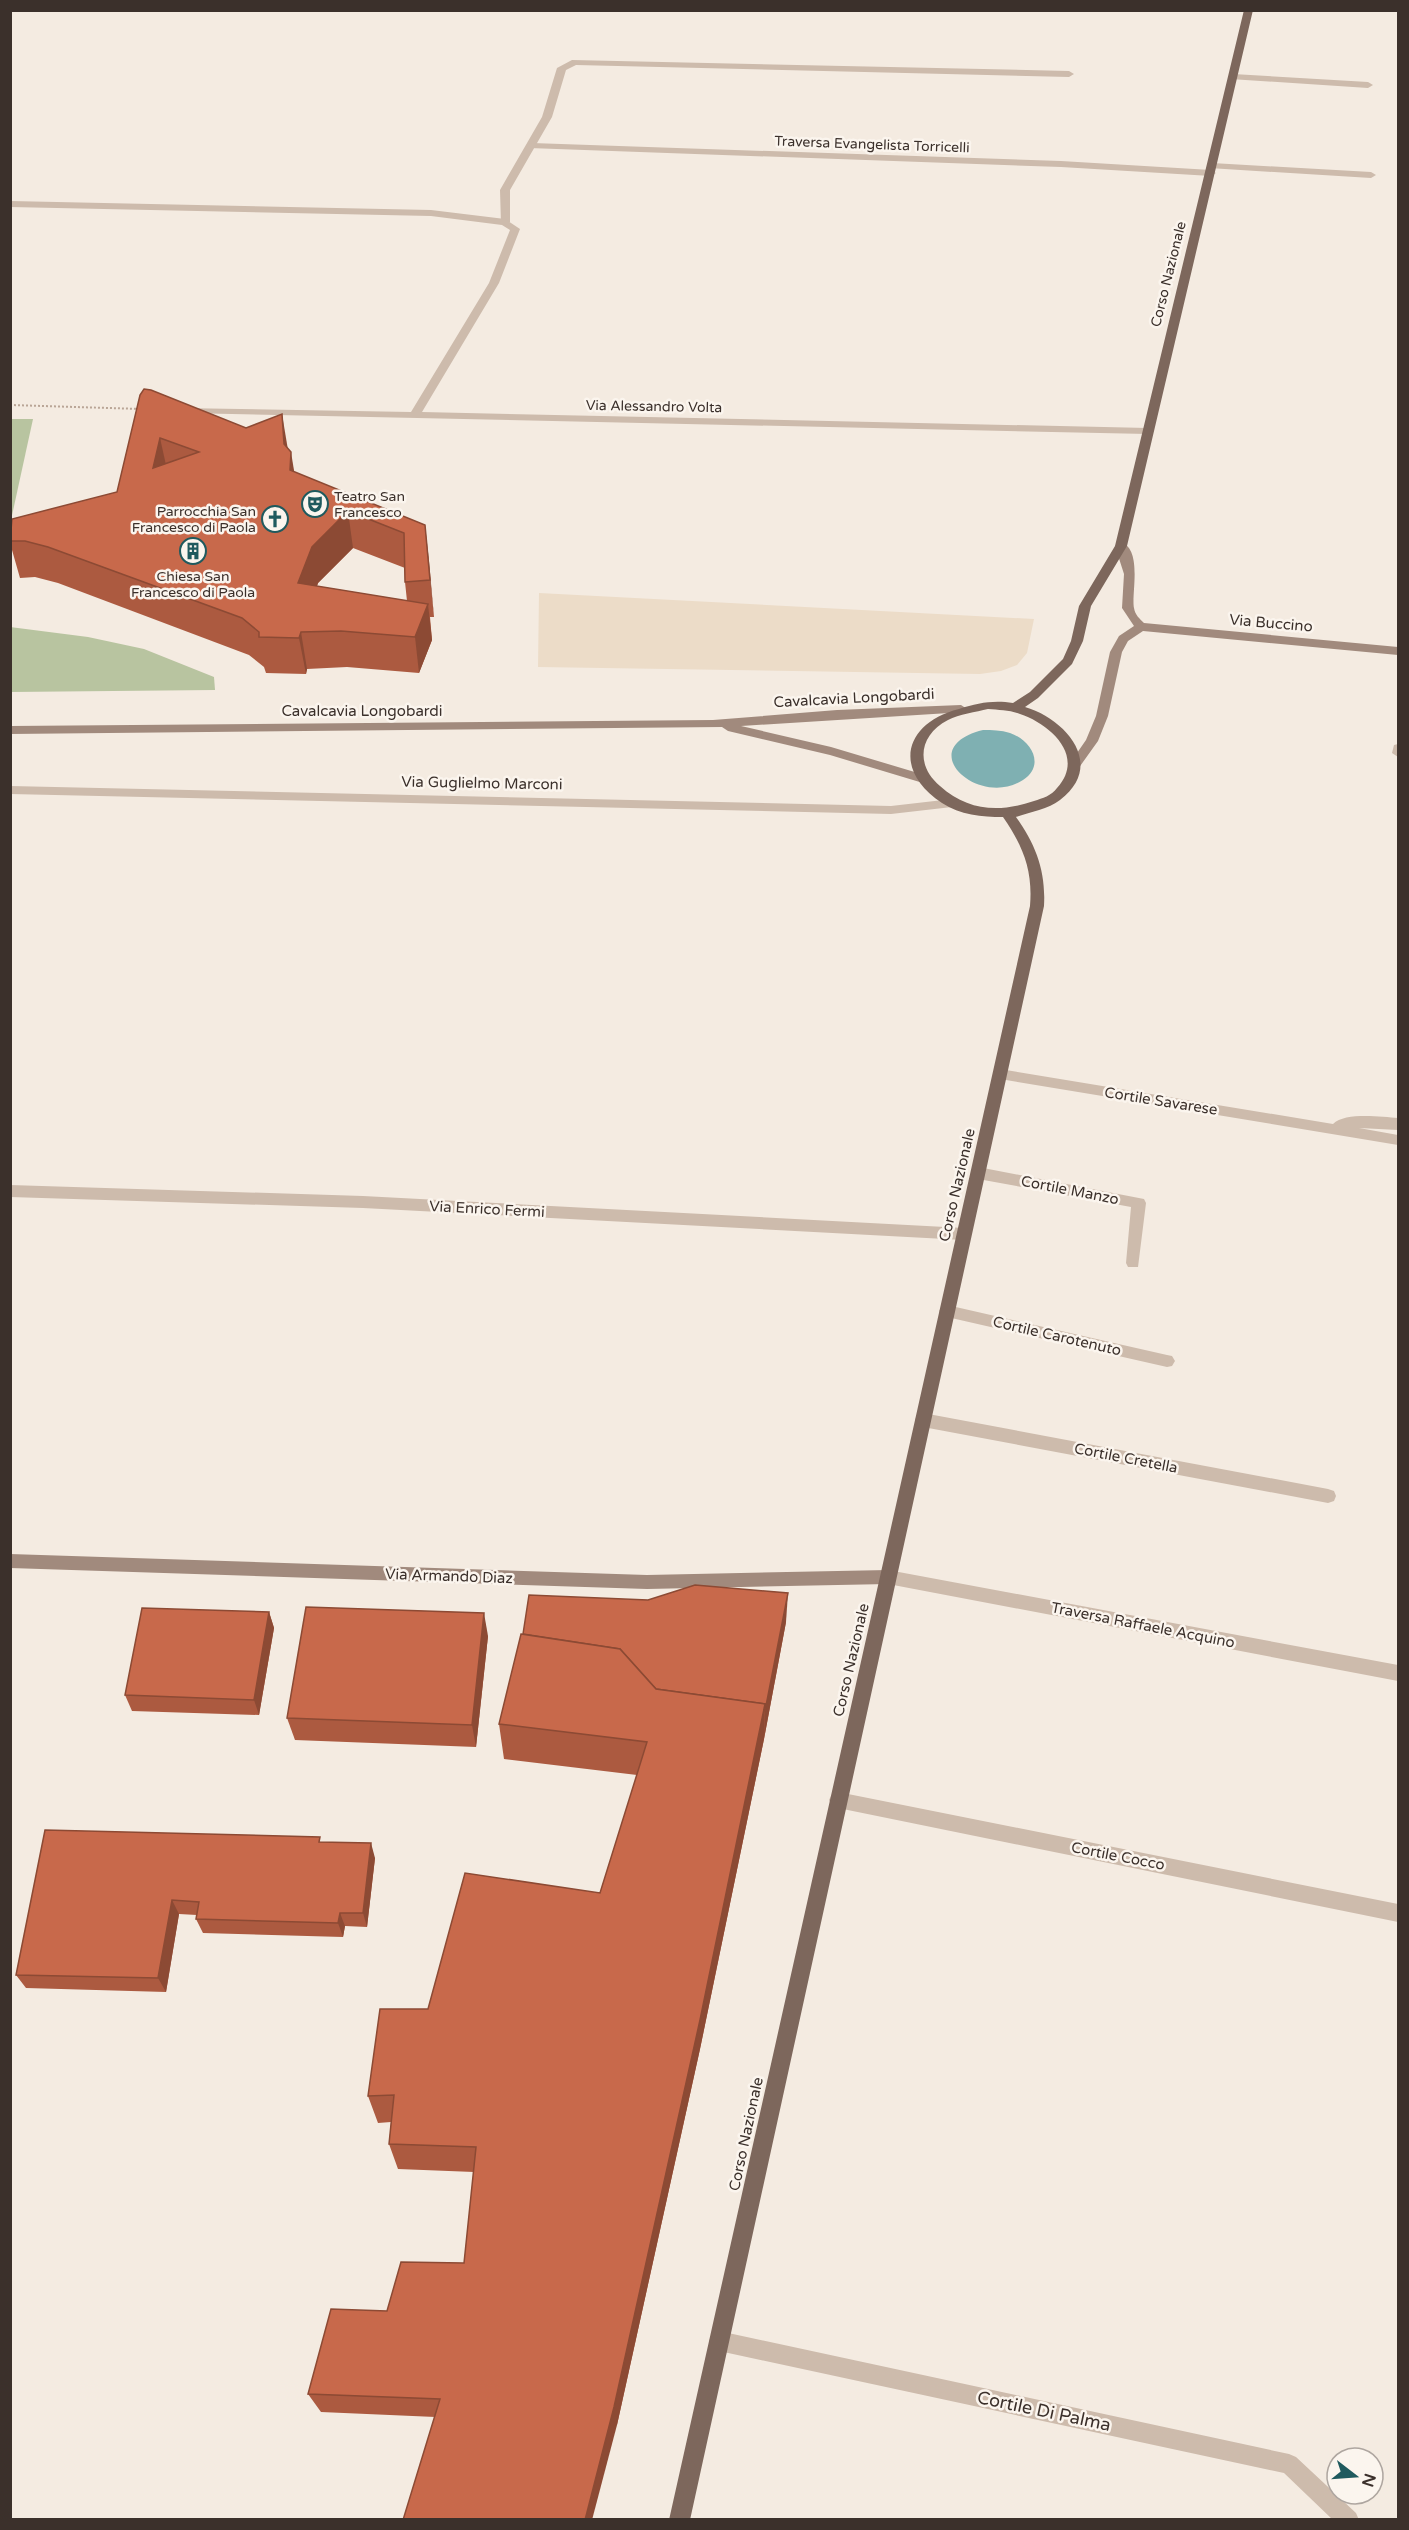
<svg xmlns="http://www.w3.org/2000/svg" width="1409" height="2530" viewBox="0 0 1409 2530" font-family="'Varela Round',sans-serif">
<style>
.green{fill:#b8c4a0}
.plaza{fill:#ecdcc8}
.water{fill:#7fb0b2}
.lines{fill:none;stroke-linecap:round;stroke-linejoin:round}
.path{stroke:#b9a596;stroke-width:2;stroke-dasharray:2 2;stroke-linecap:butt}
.lane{fill:#cdbbac;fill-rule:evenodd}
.street{fill:#cdbbac;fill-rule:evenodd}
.secondary{fill:#a18a7d;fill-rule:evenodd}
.primary{fill:#7d675c;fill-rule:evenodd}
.wall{fill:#ac5a40;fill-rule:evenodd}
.shaded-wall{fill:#8c4a34}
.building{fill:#c8694b;stroke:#8c4a34;stroke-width:1.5;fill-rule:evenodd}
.labels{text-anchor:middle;stroke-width:5;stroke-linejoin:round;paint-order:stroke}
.far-street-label{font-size:14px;fill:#3b302b;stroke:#fbf5ee}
.far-poi-label{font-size:14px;fill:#3b302b;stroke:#fbf5ee;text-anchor:start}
.street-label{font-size:15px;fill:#3b302b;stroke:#fbf5ee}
.near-street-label{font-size:18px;fill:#3b302b;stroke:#fbf5ee}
</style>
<rect width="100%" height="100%" fill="#f4ebe1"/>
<g class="green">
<polygon points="11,419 33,419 11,520 10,419"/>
<polygon points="10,627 88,637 144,649 214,677 215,690 11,692"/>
</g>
<polygon class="plaza" points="539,593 805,607 1034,619 1027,653 1017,665 1001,671 980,674 538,667"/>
<path class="water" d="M983 730C992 730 1001 730 1010 733 1031 740 1046 765 1023 780 979 809 911 748 983 730Z"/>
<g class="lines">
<polyline class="path" points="10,405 141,409"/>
<g class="lane">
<polygon points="572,60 1069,71 1074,74 1069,77 576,65 566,70 552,117 510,190 510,222 501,224 500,190 542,117 557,68"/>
<polygon points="1233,74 1368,82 1373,85 1368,88 1230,79 1230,75"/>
<polygon points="1212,163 1371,172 1376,175 1371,178 1209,168 1207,166"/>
<polygon points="1398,744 1398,757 1392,753 1394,745"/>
<path d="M1000 1069 1333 1124C1345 1112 1381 1117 1398 1118V1130L1359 1128 1398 1135V1145L1000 1079 993 1074Z"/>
<polygon points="978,1167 1144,1199 1146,1203 1138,1267 1128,1267 1126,1263 1131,1207 978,1179 973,1177 971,1173 973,1169"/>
<polygon points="947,1305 1167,1355 1172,1356 1175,1361 1172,1366 1167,1367 947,1317 942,1315 939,1311 942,1307"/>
<polygon points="923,1413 1328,1489 1334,1491 1336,1496 1334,1501 1328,1503 923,1427 917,1425 915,1420 917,1415"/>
<polygon points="888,1570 1398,1665 1398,1681 888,1584 882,1582 880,1577 882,1572"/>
<polygon points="838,1792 1398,1904 1398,1922 838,1808 832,1806 829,1800 832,1794"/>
<polygon points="719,2331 1289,2454 1296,2457 1356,2513 1359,2520 1333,2520 1284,2473 719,2351 712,2348 709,2341 712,2334"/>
</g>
<g class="street">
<polygon points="532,143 1061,161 1211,170 1216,173 1211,176 1061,167 529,148 529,144"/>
<polygon points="10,201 431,210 505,219 520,229 499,283 422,412 1148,428 1154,431 1148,434 183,413 177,410 179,408 411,412 489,283 510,230 502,225 431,216 10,207"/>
<polygon points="10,786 891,806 952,799 958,803 952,807 891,814 10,794"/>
<polygon points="10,1185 363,1196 964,1228 969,1230 971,1234 969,1238 964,1240 363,1208 10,1197"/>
</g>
<g class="secondary">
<path d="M1121 542C1143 550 1131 594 1134 608 1135 615 1140 619 1144 623L1398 647V655L1143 631 1128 641 1122 652 1108 716 1098 741 1078 769H1070L1068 766 1086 740 1096 716 1110 652 1119 636 1134 626 1122 608 1124 574 1115 546Z"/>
<polygon points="961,705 967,709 965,712 741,726 831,747 928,776 929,779 923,783 830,755 728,731 722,727 10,734 10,726 713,720 837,710"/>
<polygon points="10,1554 647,1575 888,1570 894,1572 896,1577 894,1582 888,1584 647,1589 10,1568"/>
</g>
<path class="primary" d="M1244 10H1253L1127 546 1091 606 1083 641 1072 664 1038 698 1025 707C1066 719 1106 765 1060 800 1049 809 1030 812 1016 817 1036 845 1046 871 1044 906L690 2520H669L1030 906C1033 870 1023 846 1003 817 982 817 960 815 942 803 892 770 904 723 959 709 978 703 993 700 1013 703L1030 692 1063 659 1071 641 1079 606 1115 546ZM988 709C999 710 1010 710 1020 714 1050 724 1086 756 1057 788 1051 796 1043 798 1034 801 999 813 968 811 940 786 915 765 919 735 948 720 959 714 976 712 988 709Z"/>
</g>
<g class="wall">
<path d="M140 395 288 449 294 472 425 525 434 617H430L432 640 419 673 347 667 307 669 306 674 266 673 264 667 249 655 58 583 35 577 20 578 10 543V534L117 492ZM353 548 405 568V582L407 601 317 586 318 583Z"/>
<polygon points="269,1612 274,1628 259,1715 132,1711 125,1695"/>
<polygon points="786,1622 764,1739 700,2049 617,2425 321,2412 308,2394 387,2311 464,2263 474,2172 398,2169 389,2144 391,2122 378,2123 368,2096 428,2009 600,1893 637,1775 504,1759 499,1724"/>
<polygon points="488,1636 476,1747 295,1740 287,1718"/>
<polygon points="45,1830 322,1842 375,1858 367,1927 345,1926 343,1937 203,1933 196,1919 197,1915 179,1914 166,1992 26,1988 16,1975"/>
</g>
<g class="shaded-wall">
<polygon points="282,414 288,450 284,444"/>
<polygon points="160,438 168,474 153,468"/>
<polygon points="291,452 297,489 290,470"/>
<polygon points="348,511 353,548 318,583 305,619 298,583 312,547"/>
<polygon points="425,525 429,561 434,617 430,580"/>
<polygon points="428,604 432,640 419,673 415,637"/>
<polygon points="301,632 307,669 306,674 299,638"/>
<polygon points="788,1593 786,1622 764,1739 765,1711"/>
<polygon points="269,1612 274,1628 259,1715 254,1700"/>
<polygon points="484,1613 488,1636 476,1747 472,1725"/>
<polygon points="765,1704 764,1739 700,2049 617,2425 592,2520 585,2520"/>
<polygon points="371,1843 375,1858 367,1927 363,1913"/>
<polygon points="172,1900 179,1914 166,1992 158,1978"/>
<polygon points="340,1913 345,1926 343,1937 338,1923"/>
</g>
<g class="building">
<path d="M144 389 151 390 246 428 282 414 284 444 291 452 290 470 425 525 430 580 405 582 404 533 348 511 312 547 298 583 428 604 415 637 341 631 301 632 299 638 259 637V632L242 618 48 547 25 541H10L12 519 117 492 140 395ZM160 438 199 452 153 468Z"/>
<polygon points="695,1585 788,1593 765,1711 765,1704 656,1689 620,1649 523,1634 529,1595 648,1600"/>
<polygon points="306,1607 484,1613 472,1725 287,1718"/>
<polygon points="142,1608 269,1612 254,1700 125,1695"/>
<polygon points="521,1634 620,1649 656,1689 765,1704 700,2020 614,2407 585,2520 403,2520 440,2399 308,2394 331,2309 387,2311 401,2262 464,2263 476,2147 389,2144 394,2095 368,2096 380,2009 428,2009 465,1873 600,1893 647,1742 499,1724"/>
<polygon points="45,1830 320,1837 319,1842 371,1843 363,1913 340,1913 338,1923 196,1919 199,1902 172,1900 158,1978 16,1975"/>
</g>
<defs>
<symbol id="theatre-ring" viewBox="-11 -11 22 22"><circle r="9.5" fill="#fbf5ee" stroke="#1f5a5e" stroke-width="1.5"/><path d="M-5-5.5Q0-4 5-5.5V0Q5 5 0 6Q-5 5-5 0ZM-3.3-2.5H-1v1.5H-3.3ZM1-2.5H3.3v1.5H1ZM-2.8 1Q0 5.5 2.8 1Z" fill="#1f5a5e"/></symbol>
<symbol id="church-ring" viewBox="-11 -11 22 22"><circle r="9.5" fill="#fbf5ee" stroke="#1f5a5e" stroke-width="1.5"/><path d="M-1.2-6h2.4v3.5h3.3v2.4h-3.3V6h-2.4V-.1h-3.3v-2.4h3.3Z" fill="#1f5a5e"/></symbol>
<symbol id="building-ring" viewBox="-11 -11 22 22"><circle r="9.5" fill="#fbf5ee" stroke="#1f5a5e" stroke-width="1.5"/><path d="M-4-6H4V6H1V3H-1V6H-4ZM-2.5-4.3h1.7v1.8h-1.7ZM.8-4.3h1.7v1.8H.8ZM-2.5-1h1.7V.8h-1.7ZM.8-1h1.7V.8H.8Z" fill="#1f5a5e"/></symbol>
</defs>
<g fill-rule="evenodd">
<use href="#theatre-ring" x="300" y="489" width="30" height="30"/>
<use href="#church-ring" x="260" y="504" width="30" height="30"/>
<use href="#building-ring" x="178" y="536" width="30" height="30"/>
</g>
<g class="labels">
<g class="far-street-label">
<text transform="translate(872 144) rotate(2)" y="5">Traversa Evangelista Torricelli</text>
<text transform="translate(1168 274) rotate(-76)" y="5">Corso Nazionale</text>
<text transform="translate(654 406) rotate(1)" y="5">Via Alessandro Volta</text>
</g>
<g class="far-poi-label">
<text x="334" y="501">Teatro San<tspan x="334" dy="16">Francesco</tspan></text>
<text x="256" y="516" text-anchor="end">Parrocchia San<tspan x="256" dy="16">Francesco di Paola</tspan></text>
<text x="193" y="581" text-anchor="middle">Chiesa San<tspan x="193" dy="16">Francesco di Paola</tspan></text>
</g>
<g class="street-label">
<text transform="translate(1271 623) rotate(5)" y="5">Via Buccino</text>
<text transform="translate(854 698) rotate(-3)" y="5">Cavalcavia Longobardi</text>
<text x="362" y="716">Cavalcavia Longobardi</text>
<text transform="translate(482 783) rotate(1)" y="5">Via Guglielmo Marconi</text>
<text transform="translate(1161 1101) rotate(9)" y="5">Cortile Savarese</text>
<text transform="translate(957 1185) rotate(-77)" y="5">Corso Nazionale</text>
<text transform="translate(1070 1190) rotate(11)" y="5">Cortile Manzo</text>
<text transform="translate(487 1209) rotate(3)" y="5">Via Enrico Fermi</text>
<text transform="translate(1057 1336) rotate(13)" y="5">Cortile Carotenuto</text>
<text transform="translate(1126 1458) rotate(11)" y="5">Cortile Cretella</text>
<text transform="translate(449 1576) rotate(2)" y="5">Via Armando Diaz</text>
<text transform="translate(1143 1625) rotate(11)" y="5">Traversa Raffaele Acquino</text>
<text transform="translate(851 1660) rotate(-77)" y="5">Corso Nazionale</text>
<text transform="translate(1118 1856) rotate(11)" y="5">Cortile Cocco</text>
<text transform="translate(746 2134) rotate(-78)" y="5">Corso Nazionale</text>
</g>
<g class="near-street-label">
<text transform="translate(1044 2411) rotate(12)" y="6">Cortile Di Palma</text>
</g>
</g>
<rect width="1409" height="2530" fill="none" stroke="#3b302b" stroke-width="24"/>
<g transform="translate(1355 2476) rotate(107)"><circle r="28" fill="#fbf5ee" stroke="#aea6a0" stroke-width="1.5"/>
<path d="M0-4.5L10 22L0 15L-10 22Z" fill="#1f5a5e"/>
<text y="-9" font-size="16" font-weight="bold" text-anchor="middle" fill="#3b302b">N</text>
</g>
</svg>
